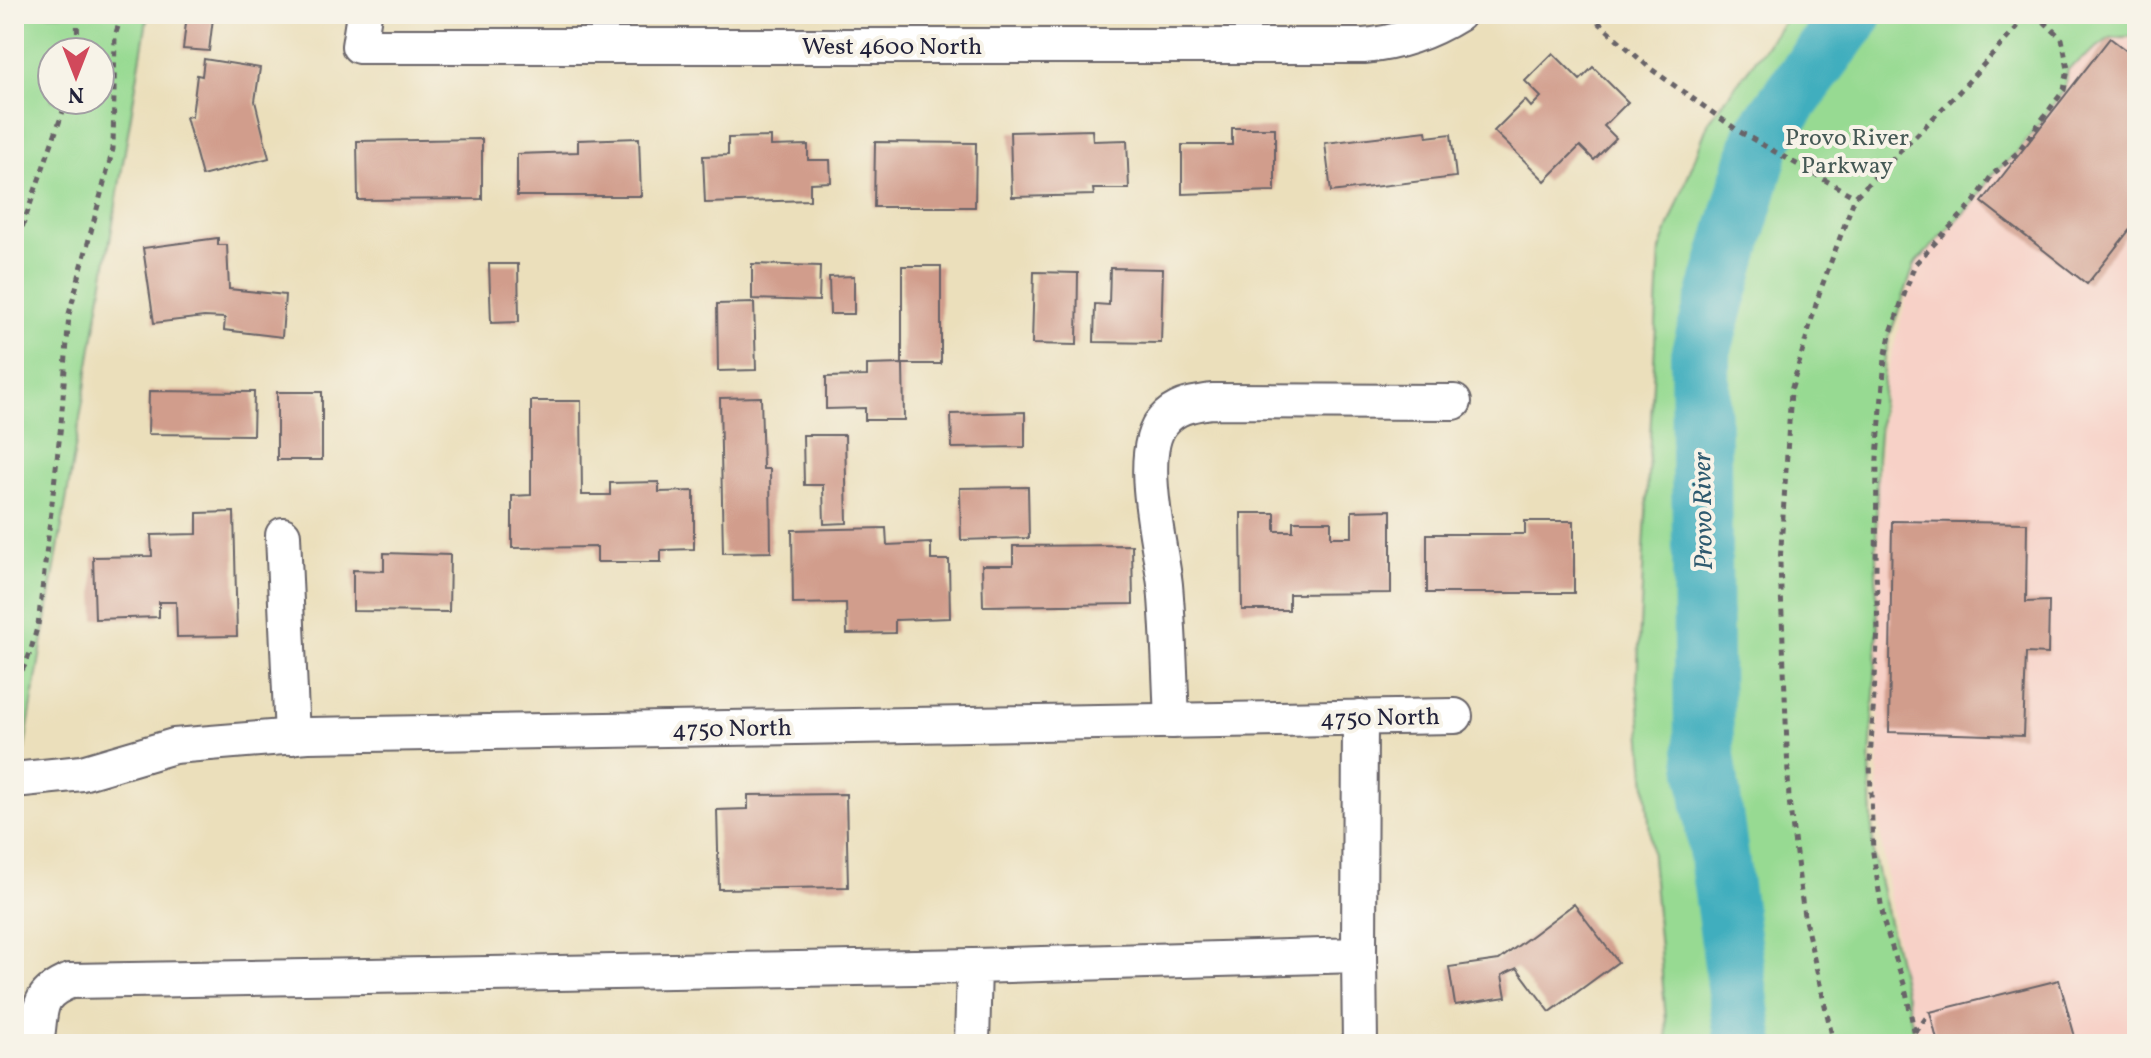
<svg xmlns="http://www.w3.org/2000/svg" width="2151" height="1058" viewBox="0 0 2151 1058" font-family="Vollkorn,serif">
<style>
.built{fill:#f7d1c7}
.green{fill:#97da92;stroke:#5c7e66;stroke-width:2;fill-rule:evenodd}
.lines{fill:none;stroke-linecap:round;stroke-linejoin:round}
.river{stroke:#40aebe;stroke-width:60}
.building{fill:#d19d8c}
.minor-casing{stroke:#686468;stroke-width:38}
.path{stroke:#686468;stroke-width:5;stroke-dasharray:6 6;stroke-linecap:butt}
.minor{stroke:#fff;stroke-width:34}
.labels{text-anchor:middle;stroke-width:8;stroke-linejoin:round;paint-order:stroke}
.street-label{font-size:24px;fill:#22223b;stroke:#f7f3e8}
.park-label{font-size:24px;fill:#455955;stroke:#f7f3e8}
.water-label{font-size:26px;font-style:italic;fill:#2e5a6f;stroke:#f7f3e8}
</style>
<rect width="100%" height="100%" fill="#f7f3e8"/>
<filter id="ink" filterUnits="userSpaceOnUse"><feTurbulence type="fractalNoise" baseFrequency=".0125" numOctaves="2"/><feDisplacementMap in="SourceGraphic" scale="16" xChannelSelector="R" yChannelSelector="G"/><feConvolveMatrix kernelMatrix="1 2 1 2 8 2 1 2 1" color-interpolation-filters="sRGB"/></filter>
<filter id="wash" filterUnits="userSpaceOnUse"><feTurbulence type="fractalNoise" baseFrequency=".006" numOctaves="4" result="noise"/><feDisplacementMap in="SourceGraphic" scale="32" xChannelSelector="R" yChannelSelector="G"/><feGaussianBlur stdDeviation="1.8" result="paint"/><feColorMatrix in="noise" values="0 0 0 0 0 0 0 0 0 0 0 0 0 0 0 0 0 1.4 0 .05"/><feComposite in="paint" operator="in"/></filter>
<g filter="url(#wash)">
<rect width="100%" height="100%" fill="#ebdfbb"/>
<polygon class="built" points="2137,32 2137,1044 1920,1044 1902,979 1878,819 1878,484 1885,381 1915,264 1974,202 1992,175 2017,153 2041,118 2068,69 2110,38"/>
<g class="green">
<path d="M14 14H148L14 811ZM52 52H100V100H52Z"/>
<polygon points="1790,14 2137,14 2137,36 2110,38 2068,69 2064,90 2017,153 1992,175 1974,202 1915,264 1890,335 1885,358 1877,458 1876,569 1878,628 1870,762 1873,853 1917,1044 1668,1044 1637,682 1660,250 1709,121"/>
</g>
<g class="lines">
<polyline class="river" points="1745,1044 1704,748 1700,355 1763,136 1853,14"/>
</g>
<g id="blocks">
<g class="building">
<polygon points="187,14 213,18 209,51 183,49"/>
<polygon points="2110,38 2137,59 2137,224 2135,223 2087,284 1982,202"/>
<polygon points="1553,53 1580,80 1593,67 1628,102 1604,126 1616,138 1594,160 1580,146 1545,181 1494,131 1525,100 1531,107 1541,97 1525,81"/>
<polygon points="204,59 260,68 255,101 269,158 202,176 186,117 192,116 197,75 202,76"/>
<polygon points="1232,128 1275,128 1275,191 1182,194 1182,145 1232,145"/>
<polygon points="1092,130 1093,141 1127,140 1129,189 1093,189 1094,195 1012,197 1010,132"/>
<polygon points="1426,131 1427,137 1451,134 1456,177 1331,192 1325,143"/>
<polygon points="771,137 771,146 808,145 808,160 830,160 831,182 810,183 810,200 705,203 703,156 728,155 728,138"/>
<polygon points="639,138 641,196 517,196 517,154 578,152 578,140"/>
<polygon points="482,139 482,199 358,200 357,141"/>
<polygon points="875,142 976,143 975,207 874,207"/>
<polygon points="218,238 218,245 227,245 229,289 285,295 282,337 224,330 225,318 204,317 154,323 143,248"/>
<polygon points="489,264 518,264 519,322 491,323"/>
<polygon points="752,264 820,266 819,301 752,299"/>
<rect x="902" y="266" width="39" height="98"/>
<polygon points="1110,268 1163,269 1161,343 1094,342 1095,304 1109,305"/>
<polygon points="1034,272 1078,273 1077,345 1032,344"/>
<polygon points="854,276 854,314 830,314 829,277"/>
<polygon points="754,303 756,370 718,371 717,304"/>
<polygon points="903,364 904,420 865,420 865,408 826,409 826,377 867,376 867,365"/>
<polygon points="149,391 254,392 253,435 148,434"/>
<rect x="277" y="392" width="45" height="68"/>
<polygon points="761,397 763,469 770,469 771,552 723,553 720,398"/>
<polygon points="531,401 581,401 582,495 610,495 610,483 659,482 659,492 694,491 694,549 661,550 661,562 597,562 597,547 512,548 512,496 531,495"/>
<polygon points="1025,412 1025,447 952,448 951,414"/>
<polygon points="803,435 845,435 847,523 824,524 823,485 804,485"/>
<polygon points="1028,487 1029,538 961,540 960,488"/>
<polygon points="1391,510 1391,593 1289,594 1289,610 1242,610 1241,513 1275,513 1275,531 1293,531 1293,521 1331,521 1331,537 1352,537 1352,511"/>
<polygon points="234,512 237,636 177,637 176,602 159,602 159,617 95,619 93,557 152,556 151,535 197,534 197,513"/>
<polygon points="1525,521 1574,521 1574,593 1427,593 1427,534 1525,534"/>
<polygon points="1892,521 2027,523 2026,602 2049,601 2048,654 2026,653 2023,736 1889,732"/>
<polygon points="886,528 887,545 931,543 931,560 949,560 950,618 895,620 895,633 847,634 846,603 793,604 792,530"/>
<polygon points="1132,545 1133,604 983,606 982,565 1013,565 1013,546"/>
<polygon points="384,553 450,555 449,612 353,611 353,570 384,571"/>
<polygon points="846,794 848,887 719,889 717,810 748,809 748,795"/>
<polygon points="1574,904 1618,962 1550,1012 1517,968 1502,975 1506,997 1455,1005 1449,967 1499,960"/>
<polygon points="2059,980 2077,1044 1938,1044 1930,1012"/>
</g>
</g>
</g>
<g filter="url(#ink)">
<use href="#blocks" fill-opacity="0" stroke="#686468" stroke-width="2"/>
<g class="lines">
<defs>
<g id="minor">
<path d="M364 14 359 46H1364C1398 43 1429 32 1458 14"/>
<polyline points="283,535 292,737"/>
<path d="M1172 721C1170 675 1169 630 1165 585 1161 546 1135 452 1163 421 1177 405 1193 404 1212 401L1454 402"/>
<polyline points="14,780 82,773 174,746 308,735 1455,716"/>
<polyline points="1359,955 1360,1044"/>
<path d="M37 1039C41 1007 37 994 70 981L974 966"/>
<polyline points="972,1044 974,966 1359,955 1360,717"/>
</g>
</defs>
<use href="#minor" class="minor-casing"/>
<g class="path">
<polyline points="77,14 78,52"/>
<polyline points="1589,14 1651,69 1740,132 1855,197"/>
<polyline points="14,262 19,236 67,100"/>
<path d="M14 679C29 667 32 643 38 625L61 424 69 314 113 149 115 36 122 14"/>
<polyline points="1834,1044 1804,916 1789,800 1780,563 1791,391 1819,294 1855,197 1957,94 2029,14"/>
<polyline points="1913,1044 1914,1035 1930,1012"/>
<polyline points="1917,1044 1905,987 1884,923 1873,853 1870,762 1878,628 1876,569 1877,458 1885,358 1890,335 1915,264 1974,202 1992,175 2017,153 2064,90 2068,69 2062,39 2036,14"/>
</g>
<use href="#minor" class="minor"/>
</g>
</g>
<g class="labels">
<g class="street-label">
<text x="892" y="54">West 4600 North</text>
<text transform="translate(1380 717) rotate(-1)" y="8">4750 North</text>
<text transform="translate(732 728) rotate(-1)" y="8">4750 North</text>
</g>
<g class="park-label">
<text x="1847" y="145">Provo River<tspan x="1847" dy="28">Parkway</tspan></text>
</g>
<g class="water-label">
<text transform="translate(1702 511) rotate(-91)" y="9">Provo River</text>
</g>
</g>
<rect width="2151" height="1058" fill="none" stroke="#f7f3e8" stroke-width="48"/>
<g transform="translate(76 76) rotate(180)"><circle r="38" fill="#f7f3e8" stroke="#a29fa3" stroke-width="2"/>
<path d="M0-6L14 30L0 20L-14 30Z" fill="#d1495b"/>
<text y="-12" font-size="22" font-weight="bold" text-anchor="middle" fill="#22223b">N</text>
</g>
</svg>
